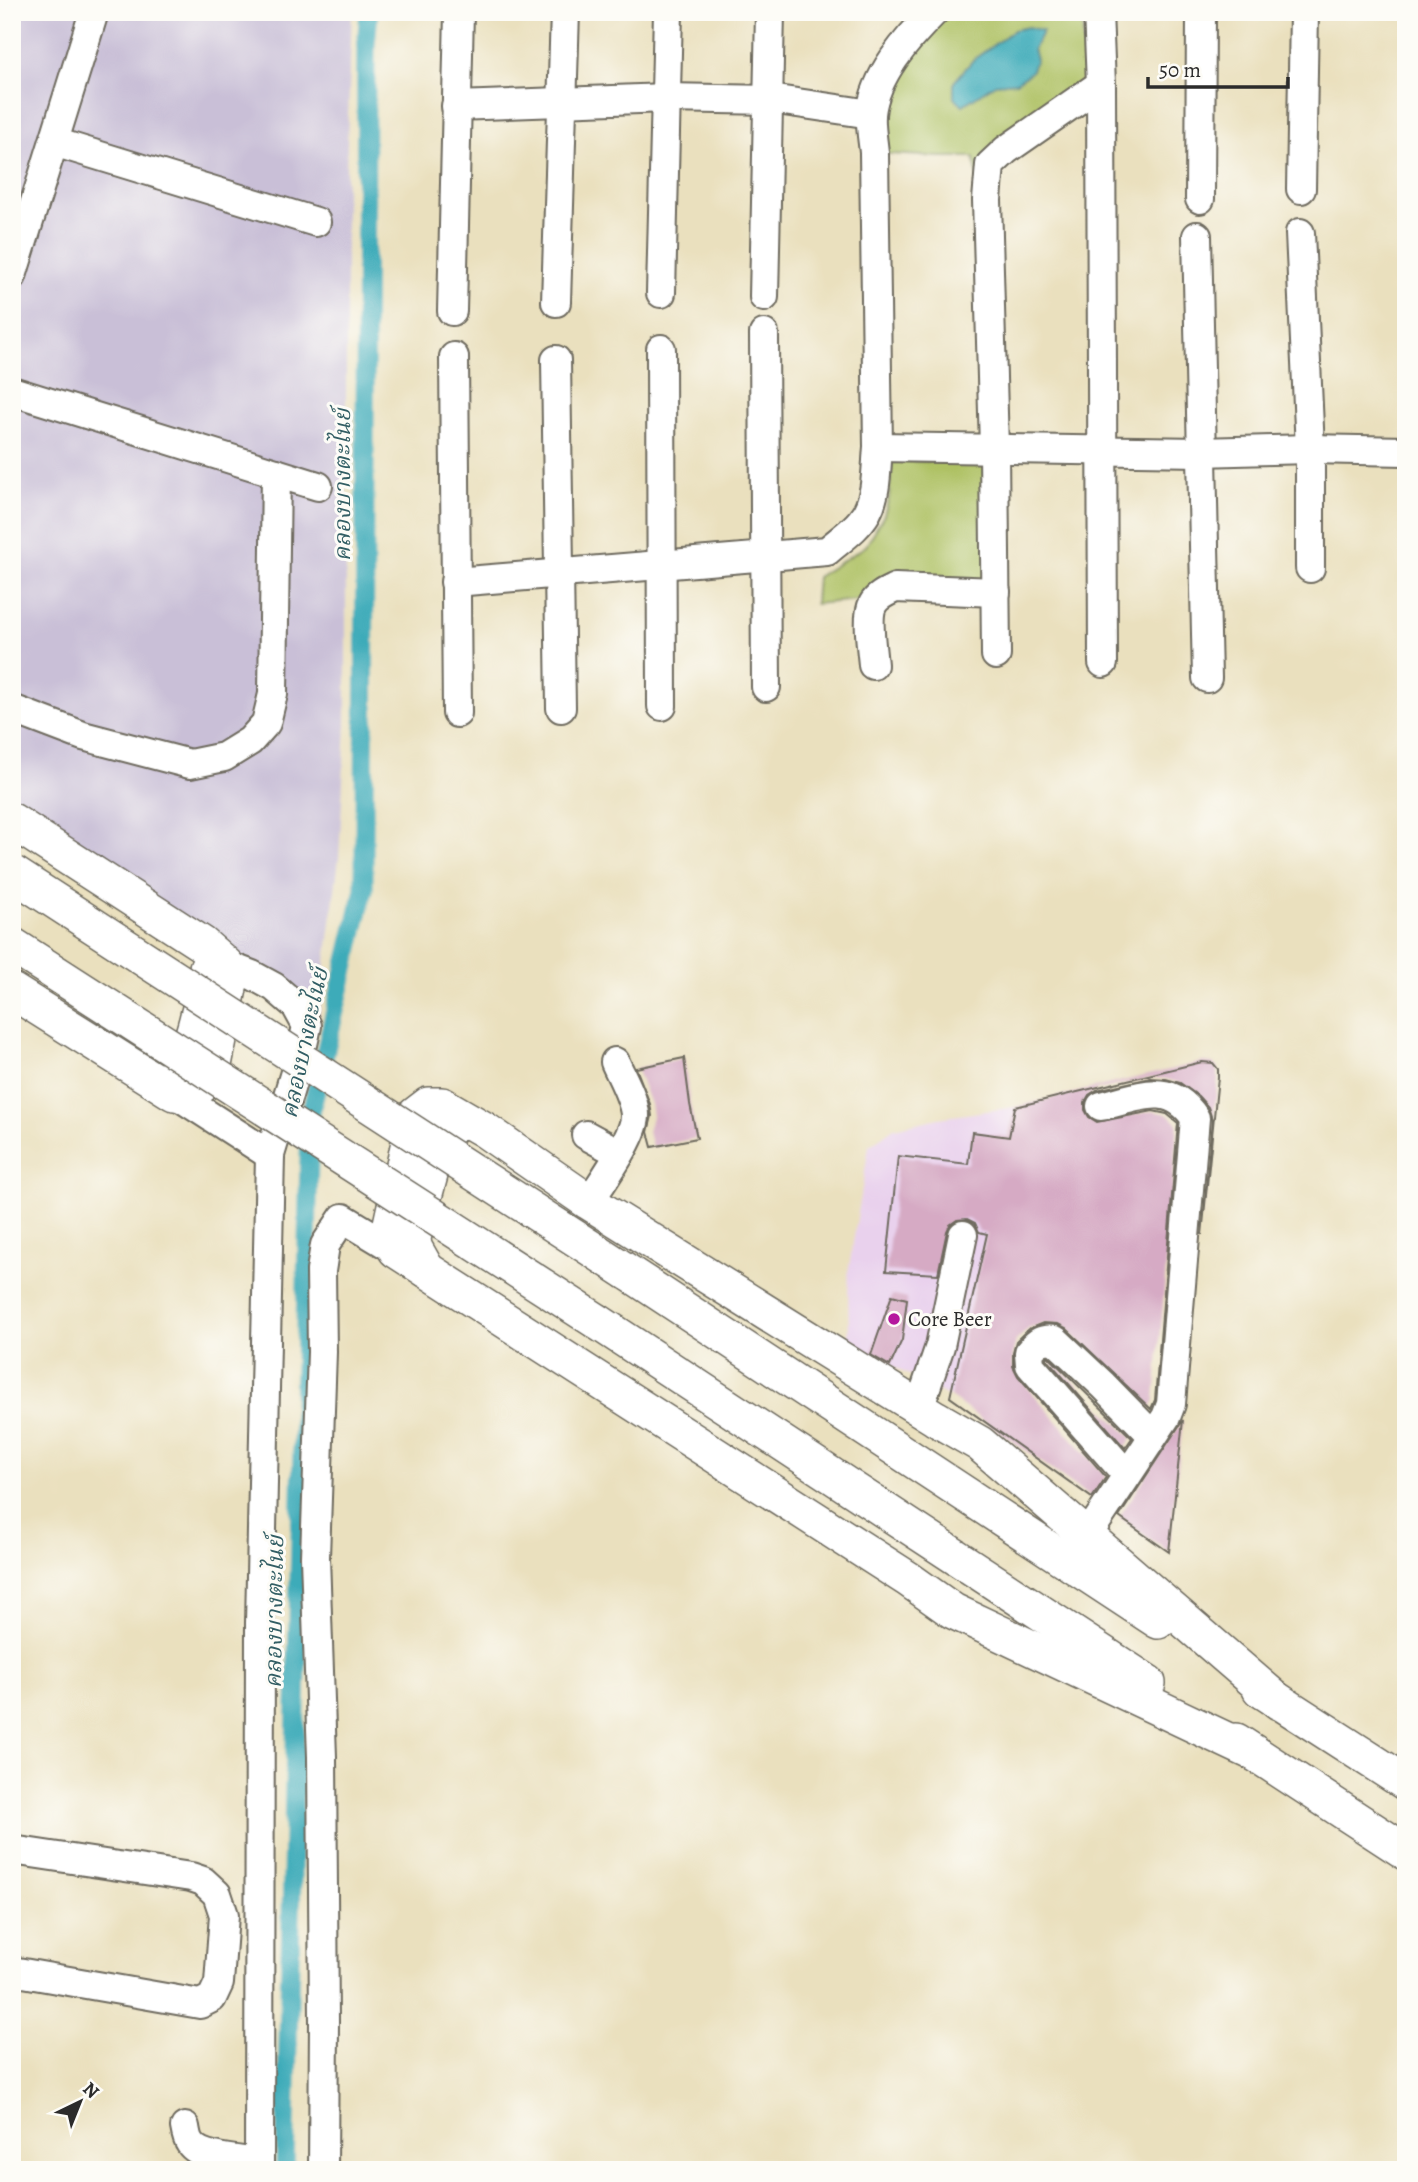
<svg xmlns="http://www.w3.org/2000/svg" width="1418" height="2182" viewBox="0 0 1418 2182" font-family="Alegreya,'Noto Serif Thai',serif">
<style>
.built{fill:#e9d1ed}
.industrial{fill:#c9bfd7}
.green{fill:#aec164;stroke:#6c7648;stroke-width:2}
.water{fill:#3cabb9;stroke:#346b72;stroke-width:2}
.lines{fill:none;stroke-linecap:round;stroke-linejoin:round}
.canal{stroke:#3cabb9;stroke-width:19}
.building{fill:#d6aac4}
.minor-casing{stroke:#6e6a5e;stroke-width:32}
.major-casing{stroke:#6e6a5e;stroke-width:38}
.minor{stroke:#fff;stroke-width:28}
.major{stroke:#fff;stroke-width:35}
.major-bridge-casing{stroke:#6e6a5e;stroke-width:38;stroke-linecap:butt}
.major-bridge{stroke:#fff;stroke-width:35}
.poi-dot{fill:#b5179e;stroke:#fdfcf7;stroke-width:2.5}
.labels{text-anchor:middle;stroke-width:6;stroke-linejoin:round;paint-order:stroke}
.poi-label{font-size:21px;fill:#2b2b2b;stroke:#fdfcf7;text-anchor:start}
.water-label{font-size:23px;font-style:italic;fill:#325e64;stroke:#fdfcf7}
</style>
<rect width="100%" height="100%" fill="#fdfcf7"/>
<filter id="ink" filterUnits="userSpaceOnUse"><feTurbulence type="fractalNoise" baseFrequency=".0143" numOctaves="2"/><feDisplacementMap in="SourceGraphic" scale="14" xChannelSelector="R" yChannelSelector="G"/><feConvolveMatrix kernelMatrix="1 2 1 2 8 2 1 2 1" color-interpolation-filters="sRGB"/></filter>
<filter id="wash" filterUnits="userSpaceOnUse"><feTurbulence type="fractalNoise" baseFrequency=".00686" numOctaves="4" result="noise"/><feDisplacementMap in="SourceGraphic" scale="28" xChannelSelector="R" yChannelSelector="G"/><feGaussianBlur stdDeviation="1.57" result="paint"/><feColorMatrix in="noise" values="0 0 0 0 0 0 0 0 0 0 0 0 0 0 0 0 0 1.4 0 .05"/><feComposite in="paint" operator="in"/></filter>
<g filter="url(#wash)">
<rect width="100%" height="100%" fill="#eae0be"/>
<polygon class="built" points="1015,1107 950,1397 849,1343 848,1273 869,1146 894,1128 939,1118"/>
<polygon class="industrial" points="12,12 352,12 346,170 346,726 339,858 319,1017 226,965 12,823"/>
<g class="green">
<polygon points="943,12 1082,12 1085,97 977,175 974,157 939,157 875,153 873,119 901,53"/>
<polygon points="892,461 989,462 988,588 815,604 817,577 866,546 884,515 889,498"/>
</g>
<polygon class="water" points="1028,27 1043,31 1033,49 1036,60 1031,72 1016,82 995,84 963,105 954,98 954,82 973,60 1014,30"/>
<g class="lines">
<polyline class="canal" points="285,2170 310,1116 364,889 366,45 369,12"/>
</g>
<g id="blocks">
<g class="building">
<polygon points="684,1058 690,1104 697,1138 652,1147 648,1132 652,1116 650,1104 636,1068"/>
<polygon points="1202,1062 1213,1063 1218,1069 1218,1077 1202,1235 1212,1119 1208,1107 1198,1096 1180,1083 1166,1079 1151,1078 1097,1090 1089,1095 1085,1102 1085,1110 1089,1117 1097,1122 1153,1111 1167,1114 1178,1123 1155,1400 1151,1409 1066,1328 1058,1324 1043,1323 1028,1329 1016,1341 1013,1352 1013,1366 1018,1376 1106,1477 1092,1498 950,1397 987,1234 979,1232 975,1223 967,1219 957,1220 950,1225 947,1231 938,1274 886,1271 898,1156 968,1164 972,1132 1009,1137 1015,1107"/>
<polygon points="892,1295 907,1299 902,1340 890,1366 871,1355"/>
<polygon points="1048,1356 1132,1438 1125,1448 1046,1358"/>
<polygon points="1183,1420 1169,1552 1119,1517"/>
</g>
</g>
</g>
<g filter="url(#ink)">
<use href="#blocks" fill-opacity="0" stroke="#6e6a5e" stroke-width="2"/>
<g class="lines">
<defs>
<g id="minor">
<polyline points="1098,12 1101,84 1103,663"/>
<polyline points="456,106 666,98 777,100 871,114"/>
<polyline points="54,142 316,222"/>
<polyline points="1301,189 1304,12"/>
<polyline points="1200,199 1201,12"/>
<polyline points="1300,233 1310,449 1310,568"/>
<polyline points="1197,236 1207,678"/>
<polyline points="12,276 94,12"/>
<polyline points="661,293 668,12"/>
<polyline points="764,297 770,12"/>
<polyline points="556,302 565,12"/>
<polyline points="452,311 459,12"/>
<polyline points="764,334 766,687"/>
<polyline points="661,349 662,706"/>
<polyline points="454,357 457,713"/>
<polyline points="556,360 561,708"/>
<polyline points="12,391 318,486"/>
<polyline points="878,447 1201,452 1310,449 1406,451"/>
<path d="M455 582 827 551C841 539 858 528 867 512 877 494 876 467 878 447L874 153C873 141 870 127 871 114 875 75 907 39 934 12"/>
<polyline points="996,655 994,448 987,200 990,165 1006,150 1101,84"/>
<path d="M873 665C872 651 866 616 873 604 877 596 887 592 895 588L996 592"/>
<polyline points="12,709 83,736 190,764 224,757 250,741 266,723 273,694 276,473"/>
<polyline points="226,965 252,975 274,987 296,1006 307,1026 302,1049 270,1155 260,1623 259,2170"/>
<polyline points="174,1093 270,1155"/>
<polyline points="586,1135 619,1153"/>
<path d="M589 1202C601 1183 637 1134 635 1114 633 1096 622 1078 615 1062"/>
<polyline points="919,1408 940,1346 963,1235"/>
<path d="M1127 1475 1030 1365 1029 1352C1037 1342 1042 1338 1055 1340L1103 1385 1153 1436"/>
<path d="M1087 1536 1166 1417 1171 1404 1195 1118C1170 1080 1139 1097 1101 1106"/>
<polyline points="12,1850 191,1877 203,1881 217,1894 224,1915 219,1983 212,1998 200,2004 12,1971"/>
<path d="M185 2127C186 2133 187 2139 190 2143 200 2159 241 2160 259 2163"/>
<polyline points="323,2170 324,2021 322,1757 315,1557 322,1352 321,1271 325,1245 343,1218 396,1250"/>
</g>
<g id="major">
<polyline points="12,821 202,944 226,965 230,983 214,1065 203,1084 189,1095 174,1093 12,991"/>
<path d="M170 1078C189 1069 205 990 207 968"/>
<polyline points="427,1270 414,1247 413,1238 441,1134 446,1128 453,1126"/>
<polyline points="629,1273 1158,1621"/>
<polyline points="598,1322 1148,1683"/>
<polyline points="1260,1689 1406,1783"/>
<polyline points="1236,1741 1406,1852"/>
<polyline points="1254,1753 953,1611 908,1579 396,1250 389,1233 415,1115 428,1105 442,1105 485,1130 589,1202 935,1418 980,1444 1279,1702"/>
</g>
</defs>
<use href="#minor" class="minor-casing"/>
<use href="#major" class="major-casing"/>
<use href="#minor" class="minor"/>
<use href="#major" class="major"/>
<defs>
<g id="major-bridge">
<polyline points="12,873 629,1273"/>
<polyline points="12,945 598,1322"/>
</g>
</defs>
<use href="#major-bridge" class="major-bridge-casing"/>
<use href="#major-bridge" class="major-bridge"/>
</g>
</g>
<circle class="poi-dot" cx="894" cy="1319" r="7"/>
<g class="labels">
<g class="poi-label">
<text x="908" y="1326">Core Beer</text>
</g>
<g class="water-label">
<text transform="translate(342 485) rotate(-90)" y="8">คลองบางตะไนย์</text>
<text transform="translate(304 1043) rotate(-78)" y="8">คลองบางตะไนย์</text>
<text transform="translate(274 1612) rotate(-89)" y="8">คลองบางตะไนย์</text>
</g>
</g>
<rect width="1418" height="2182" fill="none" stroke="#fdfcf7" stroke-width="42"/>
<g transform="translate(80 2102) rotate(43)" stroke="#fdfcf7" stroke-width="5" paint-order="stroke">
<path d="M0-5L12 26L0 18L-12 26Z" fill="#2b2b2b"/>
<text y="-10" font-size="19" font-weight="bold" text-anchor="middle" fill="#2b2b2b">N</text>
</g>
<path d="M1148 77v10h140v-10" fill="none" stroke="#2b2b2b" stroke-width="3.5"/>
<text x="1159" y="77" font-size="21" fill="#2b2b2b" stroke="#fdfcf7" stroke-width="5" paint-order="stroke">50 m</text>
</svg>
